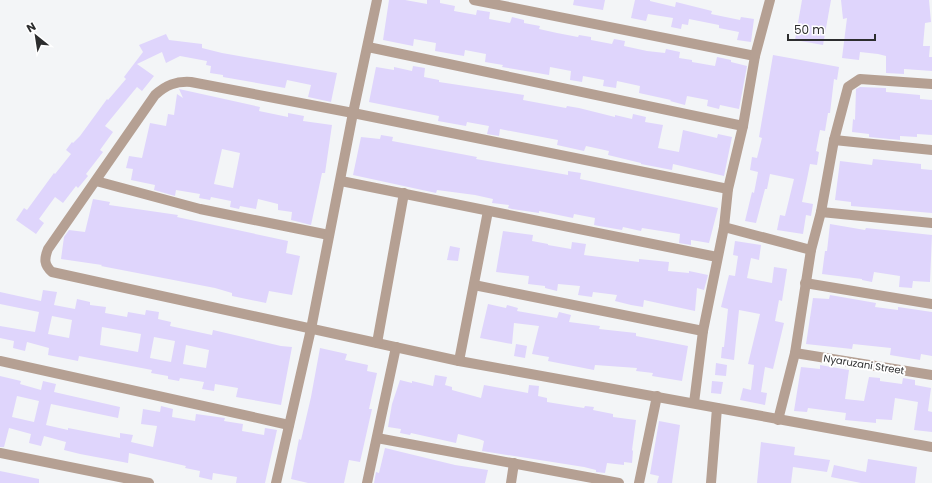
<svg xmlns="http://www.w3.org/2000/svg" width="932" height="483" viewBox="0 0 932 483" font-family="Poppins,sans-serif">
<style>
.building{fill:#dfd5fc;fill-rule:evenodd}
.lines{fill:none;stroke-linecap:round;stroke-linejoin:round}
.minor{stroke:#b5a093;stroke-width:10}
.labels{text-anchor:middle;stroke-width:4;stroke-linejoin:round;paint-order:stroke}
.street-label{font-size:10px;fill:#2c2d2e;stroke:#fff}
</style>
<rect width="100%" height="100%" fill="#f3f5f7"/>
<g class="building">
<polygon points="389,0 405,0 427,4 427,0 440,0 440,3 455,6 454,11 476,15 477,10 490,12 489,19 510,23 512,17 524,20 524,23 540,26 539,29 557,33 578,37 579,35 591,37 591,40 612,44 614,39 625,41 624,46 647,51 665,53 666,49 680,52 679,58 692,60 692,62 715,66 717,57 731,60 731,62 747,66 739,109 720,105 719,109 707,106 708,100 687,96 685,105 670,101 671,100 639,93 640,86 617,81 616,88 603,86 604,80 583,76 582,82 570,80 571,71 550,67 549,75 502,67 503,65 485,62 486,54 465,50 464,56 435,51 436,43 414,39 413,46 383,40"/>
<polygon points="574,0 605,0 603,10 573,5"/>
<polygon points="635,0 650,0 650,1 675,7 676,2 712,11 711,14 740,20 741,17 754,19 751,42 737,40 739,32 719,28 719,25 689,19 688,25 682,24 681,29 671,27 673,18 648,14 646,21 631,18"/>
<polygon points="802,0 831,0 823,45 795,40"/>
<polygon points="841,0 929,0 931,22 925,23 923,46 930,46 929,57 932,57 932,71 904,69 904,74 886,73 886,56 878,54 860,52 859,60 842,58 847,18 843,19"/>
<polygon points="166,34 169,40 202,44 202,48 222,53 337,73 331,102 308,97 311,85 287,80 285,88 223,77 223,75 210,73 211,66 206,65 207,61 180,56 166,63 162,52 137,64 154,76 142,91 137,87 105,126 113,132 100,150 103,152 86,174 88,176 78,188 76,186 63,203 55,197 39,219 44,223 36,234 16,220 24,208 27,210 54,173 55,174 71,154 66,150 72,142 73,143 80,136 107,99 108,100 126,79 124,77 143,52 139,45"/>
<polygon points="773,55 839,67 837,80 834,79 830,113 828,113 825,131 820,130 816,151 819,152 817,165 810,164 807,179 802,202 813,204 811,216 806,215 803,234 777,230 780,215 785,216 794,179 770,174 767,189 765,189 756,223 745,221 752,192 754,193 758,172 750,170 752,157 757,158 762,138 759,137"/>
<polygon points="413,66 425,68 424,77 439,80 439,82 524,95 523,100 566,108 567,106 579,108 615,117 615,115 632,119 633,114 646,117 645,122 663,125 658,148 679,152 683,130 717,138 718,134 732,137 724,176 673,164 672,170 641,164 641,163 608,155 609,151 586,146 584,151 557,145 558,140 500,129 499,136 487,134 489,126 467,122 466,126 438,121 439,116 369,102 376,67 394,70 394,67 412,71"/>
<polygon points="860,87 886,88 886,92 920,95 920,99 932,100 932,135 917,134 917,137 900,136 900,140 869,137 869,134 852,132 853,119 855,120 856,89"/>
<path d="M179 89 260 107 259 111 288 117V113L304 116 303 121 332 125 325 173H322L311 225 291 220 292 212 278 210V204L258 199 256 209 240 206 239 209 230 207 231 201 211 197 210 200 199 198 200 194 176 190 175 196 154 190 155 185 131 180 133 169 126 168 129 156 142 158 150 123 166 126 168 114 174 115 177 94 183 98ZM222 149 240 153 233 188 214 184Z"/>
<polygon points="381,135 393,137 392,141 477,157 476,159 568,175 568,171 581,173 580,179 718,208 709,243 691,240 691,245 679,243 680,234 642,228 641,231 623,227 622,230 599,226 594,225 595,218 574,214 573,218 539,211 539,213 512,209 508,208 509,205 492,203 493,199 475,195 437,190 436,193 353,175 361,137 380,139"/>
<polygon points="873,159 921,164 921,169 932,170 932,213 851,206 851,202 835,200 840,161 872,165"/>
<polygon points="93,199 110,202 109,205 178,215 177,217 288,241 286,253 300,256 292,295 269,291 266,303 232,296 232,293 215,288 101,266 102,265 61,259 64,237 69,230 85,232"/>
<polygon points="830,224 865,230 866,228 932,235 930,282 913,281 912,288 899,287 900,276 874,272 872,282 862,280 862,279 822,274 825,251 827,251"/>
<polygon points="503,231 533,235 532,241 548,244 548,245 571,249 572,242 586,244 584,255 639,262 639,259 669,262 668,271 689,273 689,271 708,275 704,290 697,288 695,311 644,300 643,307 631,305 615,301 617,295 593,292 592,297 578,295 580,286 558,284 557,291 545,288 545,286 528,284 529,276 496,272"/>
<polygon points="735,241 761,245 759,260 751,258 747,278 772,283 774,267 787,269 782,301 779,300 775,321 784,323 773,369 765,367 761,392 767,393 765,405 740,400 743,388 751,390 754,365 748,364 760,314 739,310 734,360 721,358 722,347 724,347 728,309 721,307 729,275 735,276 738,256 733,255"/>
<polygon points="450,246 460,248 458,261 447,260"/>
<path d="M43 290 57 292 54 305 75 309 77 299 90 302V305L106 307 105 313 127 317 128 312 145 315 146 310 159 312 158 319 171 322 170 326 212 335 213 330 281 346 292 347 281 405 236 397 238 388 215 384 214 391 202 389 204 382 180 378 179 381 168 379V376L151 373 152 370 79 356 78 361 48 355 49 348 27 342 25 351 13 348 14 341 0 338V326L35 332 39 312 0 304V292L41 301ZM52 316 72 320 69 338 48 334ZM102 327 141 334 138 352 100 345ZM154 337 175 341 171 362 150 358ZM186 345 209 350 206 368 183 364Z"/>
<polygon points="830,295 876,303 875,307 898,310 898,307 932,312 932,356 921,354 920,360 890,355 891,348 853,344 852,349 806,344 813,298 829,299"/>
<polygon points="488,304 506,308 507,305 518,308 517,311 557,318 559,312 571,315 569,322 600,326 599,329 636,333 636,336 688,346 682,381 652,376 653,373 636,371 637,368 595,365 594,370 548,361 549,357 532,354 539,326 514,323 512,344 480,338"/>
<polygon points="516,344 527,346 525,358 514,356"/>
<polygon points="320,348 347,354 345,360 368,365 367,371 377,373 369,409 372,409 360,462 349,460 344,483 308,483 291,479 299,439 301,440 311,397"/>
<polygon points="716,363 727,365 726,376 715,375"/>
<polygon points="820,365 849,370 845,399 864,401 869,377 880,378 880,381 902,384 903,378 915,380 915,385 931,388 928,411 932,412 932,432 914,430 918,402 895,398 892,420 876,419 876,423 845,420 846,413 808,408 807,412 794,411 801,367 820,369"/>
<polygon points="435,375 447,377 445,385 452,387 452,390 481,398 484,385 528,393 529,385 539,386 538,396 547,398 547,402 584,408 585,406 594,407 593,410 613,414 613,417 636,420 632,450 633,451 632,463 624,462 624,465 607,463 605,473 596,472 596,470 584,467 482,451 484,441 479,439 458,434 456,443 411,433 410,435 400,433 401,429 388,427 392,404 400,380 412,383 412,381 433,386"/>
<path d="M0 376 21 381 20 384 41 390 43 381 56 384 54 392 120 407 118 418 51 404 46 425 68 430V428L120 438V433L133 435 131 442 153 447 157 426 141 424 143 409 160 412 161 406 173 409 172 417 195 421 196 414 225 418 224 421 243 424 242 431 264 435 265 428 277 430 265 483H236L237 477 213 473 212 480 199 477 200 471 185 468 186 466 129 453 128 463 80 454 64 450 66 442 44 436 41 446 29 443 31 434 9 428 4 447H0ZM17 396 39 401 34 422 12 417Z"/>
<polygon points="712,381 723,382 721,394 711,393"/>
<polygon points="659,421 680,425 672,483 657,483 659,476 650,474"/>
<polygon points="761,442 795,447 794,455 830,460 827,472 793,467 791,483 757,483"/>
<polygon points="385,448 455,465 488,470 485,483 374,483 376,472 379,473"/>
<polygon points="868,459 917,467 915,483 861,483 831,477 834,465 866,472"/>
<polygon points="0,471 39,479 39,483 0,483"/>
</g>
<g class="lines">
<g class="minor">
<polyline points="474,0 755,56"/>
<polyline points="368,47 743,126"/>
<polyline points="834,140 932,150"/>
<polyline points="96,181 200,209 329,235"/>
<polyline points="341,181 717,257"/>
<path d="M728 189 353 113 191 82C176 81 166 85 155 95L48 249C44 259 44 265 52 272L459 361 932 447"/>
<polyline points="821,212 932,223"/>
<polyline points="724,227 811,250"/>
<polyline points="805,283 932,304"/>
<polyline points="474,285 703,331"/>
<polyline points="377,343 404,193"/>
<polyline points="795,353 932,375"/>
<polyline points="0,361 289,425"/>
<polyline points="459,361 488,211"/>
<polyline points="694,403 703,331 724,227 728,189 743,126 755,56 770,0"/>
<polyline points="778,420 795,353 811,250 821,212 834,140 848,87 860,79 932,84"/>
<polyline points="377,438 619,483"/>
<polyline points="0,453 149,483"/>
<polyline points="276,483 311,329 353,113 377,0"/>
<polyline points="367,483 396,347"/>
<polyline points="511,483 514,463"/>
<polyline points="639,483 657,396"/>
<polyline points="711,483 717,408"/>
</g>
</g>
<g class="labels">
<g class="street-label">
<text transform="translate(864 364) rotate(9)" y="4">Nyaruzani Street</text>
</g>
</g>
<g transform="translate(36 36) rotate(330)" stroke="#ffffff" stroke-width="3" paint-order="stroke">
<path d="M0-3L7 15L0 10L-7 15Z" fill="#2c2d2e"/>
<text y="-6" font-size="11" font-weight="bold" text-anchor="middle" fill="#2c2d2e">N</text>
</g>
<path d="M788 34v6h87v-6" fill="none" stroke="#2c2d2e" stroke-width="2"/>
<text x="794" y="34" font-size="12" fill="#2c2d2e" stroke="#ffffff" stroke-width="3" paint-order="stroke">50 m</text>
</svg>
